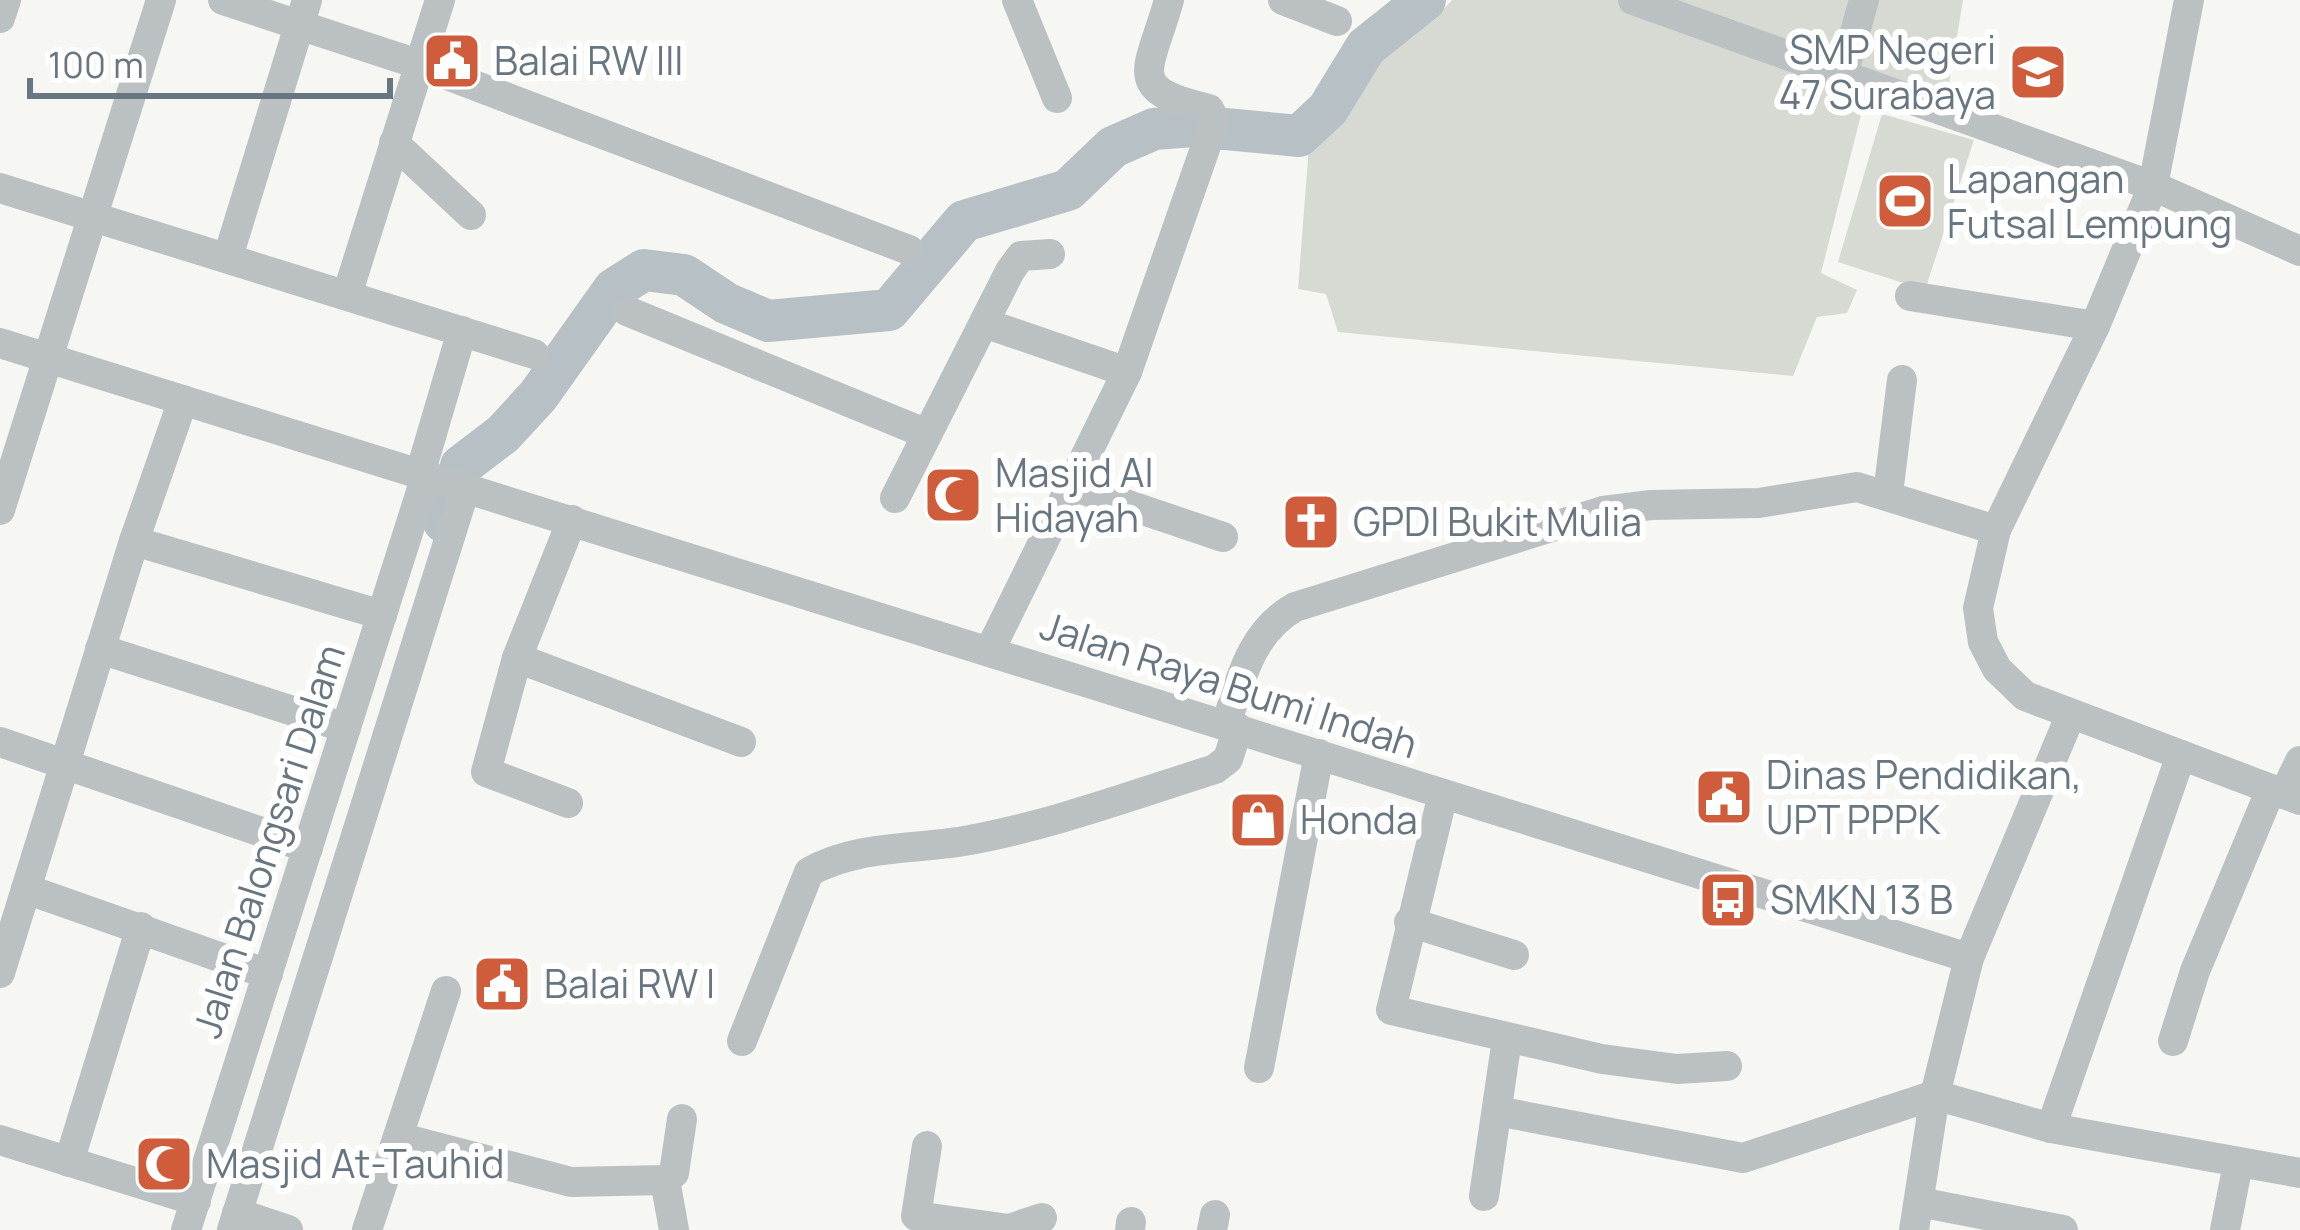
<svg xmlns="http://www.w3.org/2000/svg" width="2300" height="1230" viewBox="0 0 2300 1230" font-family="Manrope,sans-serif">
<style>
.green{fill:#d6dad3}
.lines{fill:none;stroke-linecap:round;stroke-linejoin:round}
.river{stroke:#b7c1c5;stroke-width:42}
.minor{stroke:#bbc0c3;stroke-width:30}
.labels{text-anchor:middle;stroke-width:12;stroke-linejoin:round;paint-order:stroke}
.poi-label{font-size:39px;fill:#687681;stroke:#fff;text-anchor:start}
.street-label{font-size:39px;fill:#687681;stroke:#fff}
</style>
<rect width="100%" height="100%" fill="#f6f6f3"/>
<g class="green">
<polygon points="1452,0 1963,0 1945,108 1866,95 1821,273 1857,290 1847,313 1817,317 1793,376 1338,332 1326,294 1298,289 1309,146 1372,62 1434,20"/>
<polygon points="1882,114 1974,140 1925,290 1838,262"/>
</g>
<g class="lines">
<polyline class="river" points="444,522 461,466 503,434 538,396 614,289 644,270 684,275 726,303 768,321 889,310 964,221 1068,190 1113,147 1154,129 1193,126 1299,136 1328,109 1366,47 1425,0"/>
<g class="minor">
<polyline points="223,0 418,64 909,250"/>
<polyline points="1017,0 1057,98"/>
<polyline points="1283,0 1337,21"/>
<polyline points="1633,0 2153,186 2300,251"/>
<polyline points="2189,0 2153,186 2095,326 1996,530 1978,608 1983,642 1997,669 2025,696 2300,800"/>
<polyline points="0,18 6,0"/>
<polyline points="1843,75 1864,0"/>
<polyline points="394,143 471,215"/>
<polyline points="0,188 534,354"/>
<polyline points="228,257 307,0"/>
<polyline points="347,295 440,0"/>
<polyline points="1910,296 2095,326"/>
<polyline points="627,311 927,434"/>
<polyline points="984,323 1127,372"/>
<polyline points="0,343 1969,958"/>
<polyline points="420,474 462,331"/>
<polyline points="1075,487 1223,537"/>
<polyline points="1888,494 1902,380"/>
<polyline points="895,498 1010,271 1021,256 1050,254"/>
<polyline points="0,510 161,0"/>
<polyline points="134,541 382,615"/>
<polyline points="100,649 346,728"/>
<path d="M990 650 1127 372 1215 120 1209 109C1123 89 1149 72 1169 0"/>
<polyline points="517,658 741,742"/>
<path d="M1226 725C1241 678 1251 632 1295 607L1603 511 1651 505 1759 503 1857 487 1996 530"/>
<polyline points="0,742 308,848"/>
<polyline points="1443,794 1391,1010 1602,1059 1677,1069 1727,1066"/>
<polyline points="2284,794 2300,761"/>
<polyline points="568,803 486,772 517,658 572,520"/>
<polyline points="26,889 268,974"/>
<polyline points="1409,922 1514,955"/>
<polyline points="0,973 134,541 183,400"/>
<path d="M742 1041 809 872C857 845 911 850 964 841 1049 826 1133 795 1215 769L1228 759 1238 728"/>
<polyline points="2173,1041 2195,971 2271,789"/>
<polyline points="1259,1068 1319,754"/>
<polyline points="1497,1111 1743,1158 1935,1095 2051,1128 2300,1173"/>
<polyline points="2051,1128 2181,755"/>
<polyline points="398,1137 571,1182 665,1180 674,1173 682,1119"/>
<polyline points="0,1140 196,1201"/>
<polyline points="927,1146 916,1216 1009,1229 1042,1218"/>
<polyline points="69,1162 141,927"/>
<polyline points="665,1180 674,1230"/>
<polyline points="1484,1196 1507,1039"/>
<polyline points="1919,1202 2063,1230"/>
<polyline points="237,1213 288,1230"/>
<polyline points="186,1230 426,476"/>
<polyline points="232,1230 465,489"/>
<polyline points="367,1230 446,991"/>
<polyline points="1130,1230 1131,1222"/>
<polyline points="1212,1230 1215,1215"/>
<polyline points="1914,1230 1935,1095 1969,958 2071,714"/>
<polyline points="2225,1230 2238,1164"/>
</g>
</g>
<defs>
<symbol id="civic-square" viewBox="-11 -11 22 22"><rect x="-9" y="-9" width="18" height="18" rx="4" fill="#cf5c3a" stroke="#fff"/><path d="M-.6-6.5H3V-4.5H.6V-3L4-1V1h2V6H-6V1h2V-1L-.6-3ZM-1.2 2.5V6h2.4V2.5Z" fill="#fff"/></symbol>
<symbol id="school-square" viewBox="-11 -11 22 22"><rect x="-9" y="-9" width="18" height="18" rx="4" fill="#cf5c3a" stroke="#fff"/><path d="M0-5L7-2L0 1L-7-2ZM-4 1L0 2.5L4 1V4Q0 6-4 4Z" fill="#fff"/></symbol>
<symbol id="stadium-square" viewBox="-11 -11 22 22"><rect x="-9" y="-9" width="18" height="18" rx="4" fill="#cf5c3a" stroke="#fff"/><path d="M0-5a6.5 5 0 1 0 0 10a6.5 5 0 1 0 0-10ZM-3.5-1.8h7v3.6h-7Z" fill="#fff"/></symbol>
<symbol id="mosque-square" viewBox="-11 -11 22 22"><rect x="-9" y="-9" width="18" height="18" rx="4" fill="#cf5c3a" stroke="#fff"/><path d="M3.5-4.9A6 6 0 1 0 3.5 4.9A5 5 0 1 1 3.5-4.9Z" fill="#fff"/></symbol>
<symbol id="church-square" viewBox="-11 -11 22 22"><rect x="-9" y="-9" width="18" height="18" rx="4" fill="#cf5c3a" stroke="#fff"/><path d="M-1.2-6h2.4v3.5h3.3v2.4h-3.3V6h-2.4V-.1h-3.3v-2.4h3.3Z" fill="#fff"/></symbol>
<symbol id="shop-square" viewBox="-11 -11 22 22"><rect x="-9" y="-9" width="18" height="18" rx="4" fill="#cf5c3a" stroke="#fff"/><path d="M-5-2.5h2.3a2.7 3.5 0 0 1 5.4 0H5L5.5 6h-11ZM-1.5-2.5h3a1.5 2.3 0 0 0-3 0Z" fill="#fff"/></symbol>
<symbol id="bus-square" viewBox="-11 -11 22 22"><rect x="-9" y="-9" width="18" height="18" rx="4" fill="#cf5c3a" stroke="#fff"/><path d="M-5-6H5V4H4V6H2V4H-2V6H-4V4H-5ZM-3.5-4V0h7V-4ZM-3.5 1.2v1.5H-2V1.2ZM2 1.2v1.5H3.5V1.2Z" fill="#fff"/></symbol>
</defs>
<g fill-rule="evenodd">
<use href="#civic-square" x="419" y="28" width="66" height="66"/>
<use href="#school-square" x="2005" y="39" width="66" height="66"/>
<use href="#stadium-square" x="1872" y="168" width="66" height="66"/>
<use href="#mosque-square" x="920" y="462" width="66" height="66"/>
<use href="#church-square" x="1278" y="489" width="66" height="66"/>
<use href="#civic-square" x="1691" y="764" width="66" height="66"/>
<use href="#shop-square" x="1225" y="787" width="66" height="66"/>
<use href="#bus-square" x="1695" y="867" width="66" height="66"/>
<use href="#civic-square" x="469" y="951" width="66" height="66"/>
<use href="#mosque-square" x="131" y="1131" width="66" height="66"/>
</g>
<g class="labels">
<g class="poi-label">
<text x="1996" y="64" text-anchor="end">SMP Negeri<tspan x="1996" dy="45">47 Surabaya</tspan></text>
<text x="494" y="75">Balai RW III</text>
<text x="1947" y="193">Lapangan<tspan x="1947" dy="45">Futsal Lempung</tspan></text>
<text x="995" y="487">Masjid Al<tspan x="995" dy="45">Hidayah</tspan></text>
<text x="1353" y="536">GPDI Bukit Mulia</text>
<text x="1766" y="789">Dinas Pendidikan,<tspan x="1766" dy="45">UPT PPPK</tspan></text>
<text x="1300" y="834">Honda</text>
<text x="1770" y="914">SMKN 13 B</text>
<text x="544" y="998">Balai RW I</text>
<text x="206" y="1178">Masjid At-Tauhid</text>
</g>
<g class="street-label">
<text transform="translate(1229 685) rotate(18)" y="14">Jalan Raya Bumi Indah</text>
<text transform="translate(269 841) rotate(-72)" y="14">Jalan Balongsari Dalam</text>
</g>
</g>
<path d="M30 78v18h360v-18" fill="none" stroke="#687681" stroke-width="6"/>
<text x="48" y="78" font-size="36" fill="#687681" stroke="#ffffff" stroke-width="9" paint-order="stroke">100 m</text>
</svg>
